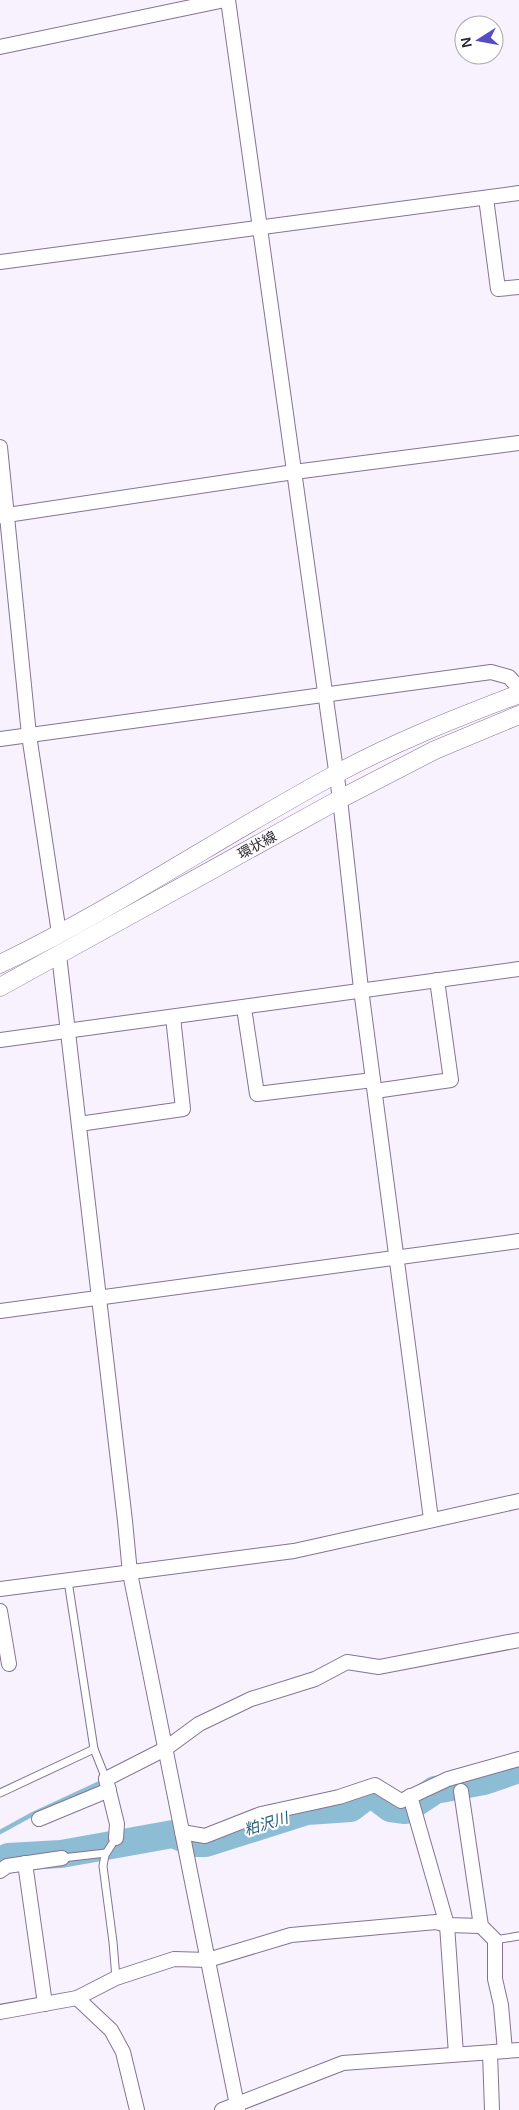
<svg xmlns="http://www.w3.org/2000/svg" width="519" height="2110" viewBox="0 0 519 2110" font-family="Helvetica,'Noto Sans JP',sans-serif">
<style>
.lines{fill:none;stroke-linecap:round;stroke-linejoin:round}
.stream{stroke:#8dbdd4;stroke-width:4.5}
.river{stroke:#8dbdd4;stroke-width:28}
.service-casing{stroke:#847492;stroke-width:9}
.minor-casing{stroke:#847492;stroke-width:16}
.tertiary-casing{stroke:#847492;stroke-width:19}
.service{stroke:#fff;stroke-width:7}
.minor{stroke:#fff;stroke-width:14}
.tertiary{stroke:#fff;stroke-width:18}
.labels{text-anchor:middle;stroke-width:4;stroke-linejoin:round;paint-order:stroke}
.street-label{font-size:14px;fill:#2c2531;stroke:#fff}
.water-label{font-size:15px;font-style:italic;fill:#215c75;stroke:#fff}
</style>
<rect width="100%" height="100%" fill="#f8f1fe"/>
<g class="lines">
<polyline class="stream" points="0,1832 33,1814 102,1782"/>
<polyline class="river" points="0,1862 8,1857 61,1854 173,1834 195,1843 206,1843 307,1811 351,1808 364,1798 373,1795 390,1808 405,1810 435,1790 484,1781 519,1769"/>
<defs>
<g id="service">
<polyline points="68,1581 94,1749 106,1779"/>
<polyline points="0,1793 94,1749"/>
<polyline points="62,1858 106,1853"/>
<polyline points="495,1940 519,1936"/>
<polyline points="116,1978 113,1942 103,1866 105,1855 116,1838"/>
</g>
<g id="minor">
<polyline points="228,0 340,799 361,989 431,1519"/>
<polyline points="0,47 225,0"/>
<polyline points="486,198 498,289 519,287"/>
<polyline points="0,262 519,193"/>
<polyline points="0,447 29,735 59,933"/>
<polyline points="0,516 294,472 519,443"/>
<polyline points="0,739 491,672 509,677 519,688"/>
<polyline points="59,955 125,1521 130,1573 238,2110"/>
<polyline points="244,1008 257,1094 373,1080"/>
<polyline points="0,1040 519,969"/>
<polyline points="375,1091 451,1080 437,980"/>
<polyline points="79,1124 183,1109 173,1017"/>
<polyline points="0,1311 519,1241"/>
<polyline points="0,1589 294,1551 519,1501"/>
<polyline points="0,1611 9,1664"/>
<polyline points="461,1791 481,1926 495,1940 495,1979 501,2005 505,2051"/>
<polyline points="410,1796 447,1925 456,2054"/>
<polyline points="39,1819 109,1790"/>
<polyline points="182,1832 205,1836 261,1814 339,1797 375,1785 401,1801 448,1779 519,1759"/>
<polyline points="116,1838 117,1824 106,1779 165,1749 199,1724 251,1699 315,1679 347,1662 379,1667 519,1640"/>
<polyline points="25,1863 45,2004"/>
<polyline points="0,1871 7,1866 62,1858"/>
<polyline points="77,1998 111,2030 123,2052 137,2110"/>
<polyline points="0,2012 77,1998 116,1978 174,1959 208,1960 291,1935 436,1922 447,1925 481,1926"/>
<polyline points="490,2053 492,2110"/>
<polyline points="222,2110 343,2063 519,2050"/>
</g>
<g id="tertiary">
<path d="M0 964C116 908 223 835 336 774 395 742 456 718 519 694"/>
<polyline points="0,987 340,799 435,750 519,715"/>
</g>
</defs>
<use href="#service" class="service-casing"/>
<use href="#minor" class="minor-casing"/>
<use href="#tertiary" class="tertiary-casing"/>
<use href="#service" class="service"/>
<use href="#minor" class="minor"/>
<use href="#tertiary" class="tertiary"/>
</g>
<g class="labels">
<g class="street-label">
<text transform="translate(257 845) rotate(-29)" y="5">環状線</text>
</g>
<g class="water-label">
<text transform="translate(266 1824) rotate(-17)" y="5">粕沢川</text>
</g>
</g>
<g transform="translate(479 40) rotate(259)"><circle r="24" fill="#ffffff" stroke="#aba8ad"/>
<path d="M0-4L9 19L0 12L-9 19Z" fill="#564dc4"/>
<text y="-8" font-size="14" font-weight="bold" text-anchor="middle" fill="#2c2531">N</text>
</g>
</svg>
